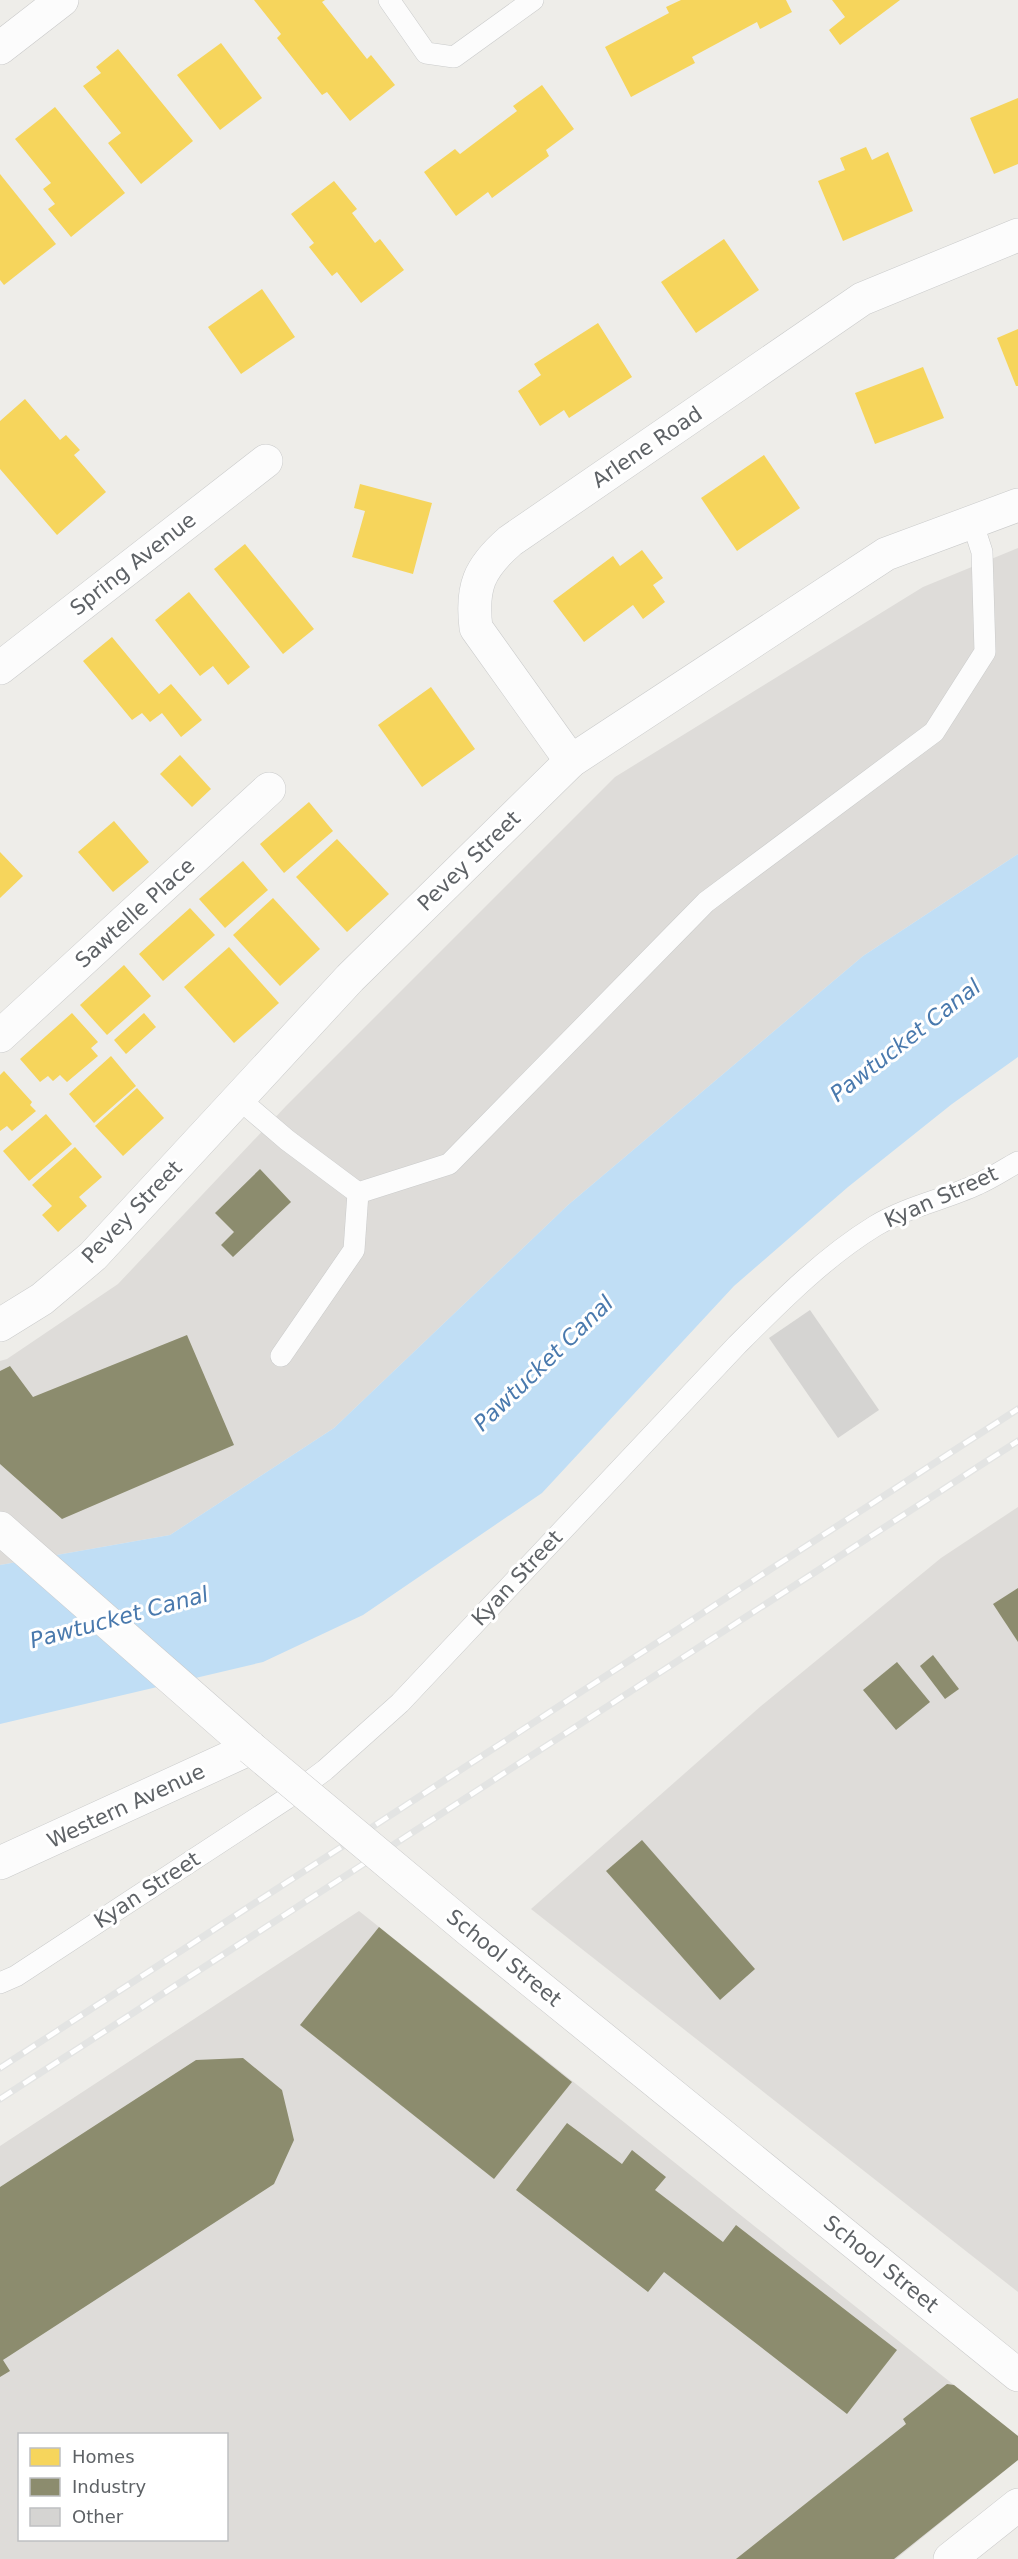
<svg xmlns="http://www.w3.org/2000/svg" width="1018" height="2559" viewBox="0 0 1018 2559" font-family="'DejaVu Sans',sans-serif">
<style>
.industrial{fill:#dedcd9;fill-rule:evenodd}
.water{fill:#c0def5}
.homes{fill:#f6d55c}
.industry{fill:#8c8c6e}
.building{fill:#d5d4d2}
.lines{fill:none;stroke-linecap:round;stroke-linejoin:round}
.lane-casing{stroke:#cacbcb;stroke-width:22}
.street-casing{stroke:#cacbcb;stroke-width:34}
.secondary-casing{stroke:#c9c9c9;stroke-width:34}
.lane{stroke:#fcfcfc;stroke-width:21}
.street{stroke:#fcfcfc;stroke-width:33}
.secondary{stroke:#fcfcfc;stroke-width:33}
.rail-casing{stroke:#e3e4e3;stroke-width:7}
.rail{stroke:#fff;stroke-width:4.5;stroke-dasharray:14;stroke-linecap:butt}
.secondary-bridge-casing{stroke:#c9c9c9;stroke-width:34;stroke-linecap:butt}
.secondary-bridge{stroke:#fcfcfc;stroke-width:33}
.labels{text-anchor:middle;stroke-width:6;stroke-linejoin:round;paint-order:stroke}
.street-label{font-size:21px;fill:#5e6266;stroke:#fff}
.water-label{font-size:22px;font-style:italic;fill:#4979ad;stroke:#fff}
</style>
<rect width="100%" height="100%" fill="#eeede9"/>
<g class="industrial">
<polygon points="1018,548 1018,854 863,956 568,1205 334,1428 170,1535 0,1565 0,1361 7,1359 118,1284 286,1106 615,777 923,587"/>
<polygon points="1018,1507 1018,2292 531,1909 761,1706 941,1558"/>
<path d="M359 1911 1018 2436V2460L896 2559H0V2146ZM20 2434H226V2540H20Z"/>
</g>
<polygon class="water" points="1018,854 1018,1057 952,1104 848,1187 734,1286 542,1493 363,1615 263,1662 0,1724 0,1565 170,1535 334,1428 568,1205 863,956"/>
<g class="homes">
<polygon points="254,0 325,0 322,2 367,59 371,55 395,85 350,121 327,92 322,95 277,38 281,34"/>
<polygon points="681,0 786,0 792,12 760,29 757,22 692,57 695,63 631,97 605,47 669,13 666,7"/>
<polygon points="832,0 900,0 840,45 829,30 845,17"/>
<polygon points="221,43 262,98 220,130 177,75"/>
<polygon points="118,49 193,141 141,184 108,143 121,133 83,86 101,73 96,67"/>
<polygon points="542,85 574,129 546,150 549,156 492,198 488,192 456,216 424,172 455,149 460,154 517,111 513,106"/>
<polygon points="1018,98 1018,164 994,174 970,118"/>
<polygon points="55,107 125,193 71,237 48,209 55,204 43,189 51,183 15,139"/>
<polygon points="866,147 872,160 888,152 913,211 843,241 818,181 845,170 840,158"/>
<polygon points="0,174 56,244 4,285 0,280"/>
<polygon points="334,181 357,209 352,213 375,243 380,239 404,270 361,303 337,272 332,276 309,247 314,243 291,214"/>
<polygon points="724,239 759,290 696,333 661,282"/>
<polygon points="262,289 295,337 241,374 208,327"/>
<polygon points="598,323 632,377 569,418 564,410 540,426 518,391 541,375 534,364"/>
<polygon points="1018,329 1018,386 1016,386 997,338"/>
<polygon points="923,367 944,418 875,444 855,393"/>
<polygon points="25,399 60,440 66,435 80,450 74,455 106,492 57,535 0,469 0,421"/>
<polygon points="764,455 800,508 737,551 701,498"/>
<polygon points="360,484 432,503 413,574 352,557 365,511 354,508"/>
<polygon points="245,544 314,629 283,654 214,569"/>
<polygon points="642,550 663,578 653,585 665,602 643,619 633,605 584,642 553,601 613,556 620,566"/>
<polygon points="189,592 250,667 228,685 213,666 200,676 155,620"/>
<polygon points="112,637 159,694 171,684 202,720 181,737 162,713 150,722 142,713 132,720 83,661"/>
<polygon points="431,687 475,749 422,787 378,725"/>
<polygon points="180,755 211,789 192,807 160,774"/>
<polygon points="309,802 333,831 284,873 260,844"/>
<polygon points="114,821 149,862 113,892 78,852"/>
<polygon points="337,839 389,894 347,932 296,877"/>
<polygon points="0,852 23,876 0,898"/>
<polygon points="243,861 268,890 225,928 199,899"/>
<polygon points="273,898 320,949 280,986 233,935"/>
<polygon points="190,908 215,935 163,981 139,954"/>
<polygon points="229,947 279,1003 234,1043 184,987"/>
<polygon points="124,965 151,996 107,1035 80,1005"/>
<polygon points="72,1013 98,1042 91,1048 98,1056 67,1082 60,1075 53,1081 48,1076 40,1082 20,1059"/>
<polygon points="144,1013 156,1027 126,1054 114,1040"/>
<polygon points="111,1056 136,1086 94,1123 69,1094"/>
<polygon points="4,1071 32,1102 30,1105 36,1111 12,1131 7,1126 0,1131 0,1075"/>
<polygon points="137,1088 164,1118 123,1156 95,1126"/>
<polygon points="46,1114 72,1144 29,1181 3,1151"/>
<polygon points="75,1147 102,1177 79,1197 87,1206 58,1232 42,1215 52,1206 32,1185"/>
</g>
<g class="industry">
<polygon points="260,1169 291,1202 233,1257 221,1245 234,1232 215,1213"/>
<polygon points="187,1335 234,1445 62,1519 0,1464 0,1371 10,1366 33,1397"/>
<polygon points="1018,1588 1018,1642 993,1604"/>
<polygon points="933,1655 959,1689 945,1699 920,1666"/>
<polygon points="897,1662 930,1702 896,1730 863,1690"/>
<polygon points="642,1840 755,1969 720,2000 606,1871"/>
<polygon points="379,1927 572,2082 494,2179 300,2025"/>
<polygon points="243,2058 282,2090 294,2140 274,2184 3,2360 10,2371 0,2377 0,2187 196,2060"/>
<polygon points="567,2123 622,2164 632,2150 666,2177 655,2190 723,2242 736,2225 897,2350 847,2414 664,2272 648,2292 516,2190"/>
<polygon points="947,2384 954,2385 1018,2436 1018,2460 894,2559 736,2559 906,2424 903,2419"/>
</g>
<polygon class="building" points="810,1310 879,1410 838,1438 769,1338"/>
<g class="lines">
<defs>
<g id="lane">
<polyline points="389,0 426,53 454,57 533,0"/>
<polyline points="239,1099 287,1140 358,1193 449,1164 706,902 934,732 985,652 982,552 972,521"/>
<polyline points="281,1356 354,1250 358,1193"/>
<path d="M0 1983 16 1976 286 1799 325 1770 400 1703 736 1346C779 1303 823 1258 875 1226 908 1206 944 1200 978 1184 992 1178 1005 1169 1018 1162"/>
</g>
<g id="street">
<polyline points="0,668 266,461"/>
<path d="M571 761 476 628C471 587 479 568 510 541L862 299 1018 235"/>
<polyline points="0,1036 269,789"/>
<polyline points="0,1325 42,1299 93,1256 350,978 571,761 886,554 1018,505"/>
<polyline points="0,1863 251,1748"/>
</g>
<g id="secondary">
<polyline points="0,48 62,0"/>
<polyline points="0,1528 251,1748"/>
<polyline points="877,2261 1018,2375"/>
<polyline points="950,2559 1018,2505"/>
</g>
</defs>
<use href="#lane" class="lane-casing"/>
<use href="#street" class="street-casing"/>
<use href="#secondary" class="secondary-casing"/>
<use href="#lane" class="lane"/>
<use href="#street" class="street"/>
<use href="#secondary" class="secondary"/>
<defs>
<g id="rail">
<polyline points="0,2068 1018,1409"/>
<polyline points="0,2099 1018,1441"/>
</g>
</defs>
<use href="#rail" class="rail-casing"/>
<use href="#rail" class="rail"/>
<defs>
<polyline id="secondary-bridge" points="251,1748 469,1930 877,2261"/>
</defs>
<use href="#secondary-bridge" class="secondary-bridge-casing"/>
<use href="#secondary-bridge" class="secondary-bridge"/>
</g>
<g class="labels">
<g class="street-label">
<text transform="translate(647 447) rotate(-34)" y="7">Arlene Road</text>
<text transform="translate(133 564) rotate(-38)" y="7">Spring Avenue</text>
<text transform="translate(469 861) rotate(-44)" y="7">Pevey Street</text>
<text transform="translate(135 913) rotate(-42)" y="7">Sawtelle Place</text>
<text transform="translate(941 1197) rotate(-24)" y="7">Kyan Street</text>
<text transform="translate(132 1212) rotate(-46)" y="7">Pevey Street</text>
<text transform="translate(517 1578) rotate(-47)" y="7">Kyan Street</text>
<text transform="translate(126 1806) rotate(-25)" y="7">Western Avenue</text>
<text transform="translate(147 1890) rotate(-33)" y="7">Kyan Street</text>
<text transform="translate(504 1958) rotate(39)" y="7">School Street</text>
<text transform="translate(881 2264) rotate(39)" y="7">School Street</text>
</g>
<g class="water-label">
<text transform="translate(905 1040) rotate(-38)" y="8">Pawtucket Canal</text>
<text transform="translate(543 1363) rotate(-44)" y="8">Pawtucket Canal</text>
<text transform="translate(119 1617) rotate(-15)" y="8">Pawtucket Canal</text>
</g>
</g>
<rect x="18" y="2433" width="210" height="108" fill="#ffffff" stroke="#bfc0c2" stroke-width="1.5"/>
<rect x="30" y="2448" width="30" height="18" fill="#f6d55c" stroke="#bfc0c2" stroke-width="1.5"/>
<text x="72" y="2463" font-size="18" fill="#5e6266">Homes</text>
<rect x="30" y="2478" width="30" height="18" fill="#8c8c6e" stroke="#bfc0c2" stroke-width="1.5"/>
<text x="72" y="2493" font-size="18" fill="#5e6266">Industry</text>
<rect x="30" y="2508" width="30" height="18" fill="#d5d4d2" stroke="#bfc0c2" stroke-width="1.5"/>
<text x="72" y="2523" font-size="18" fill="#5e6266">Other</text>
</svg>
